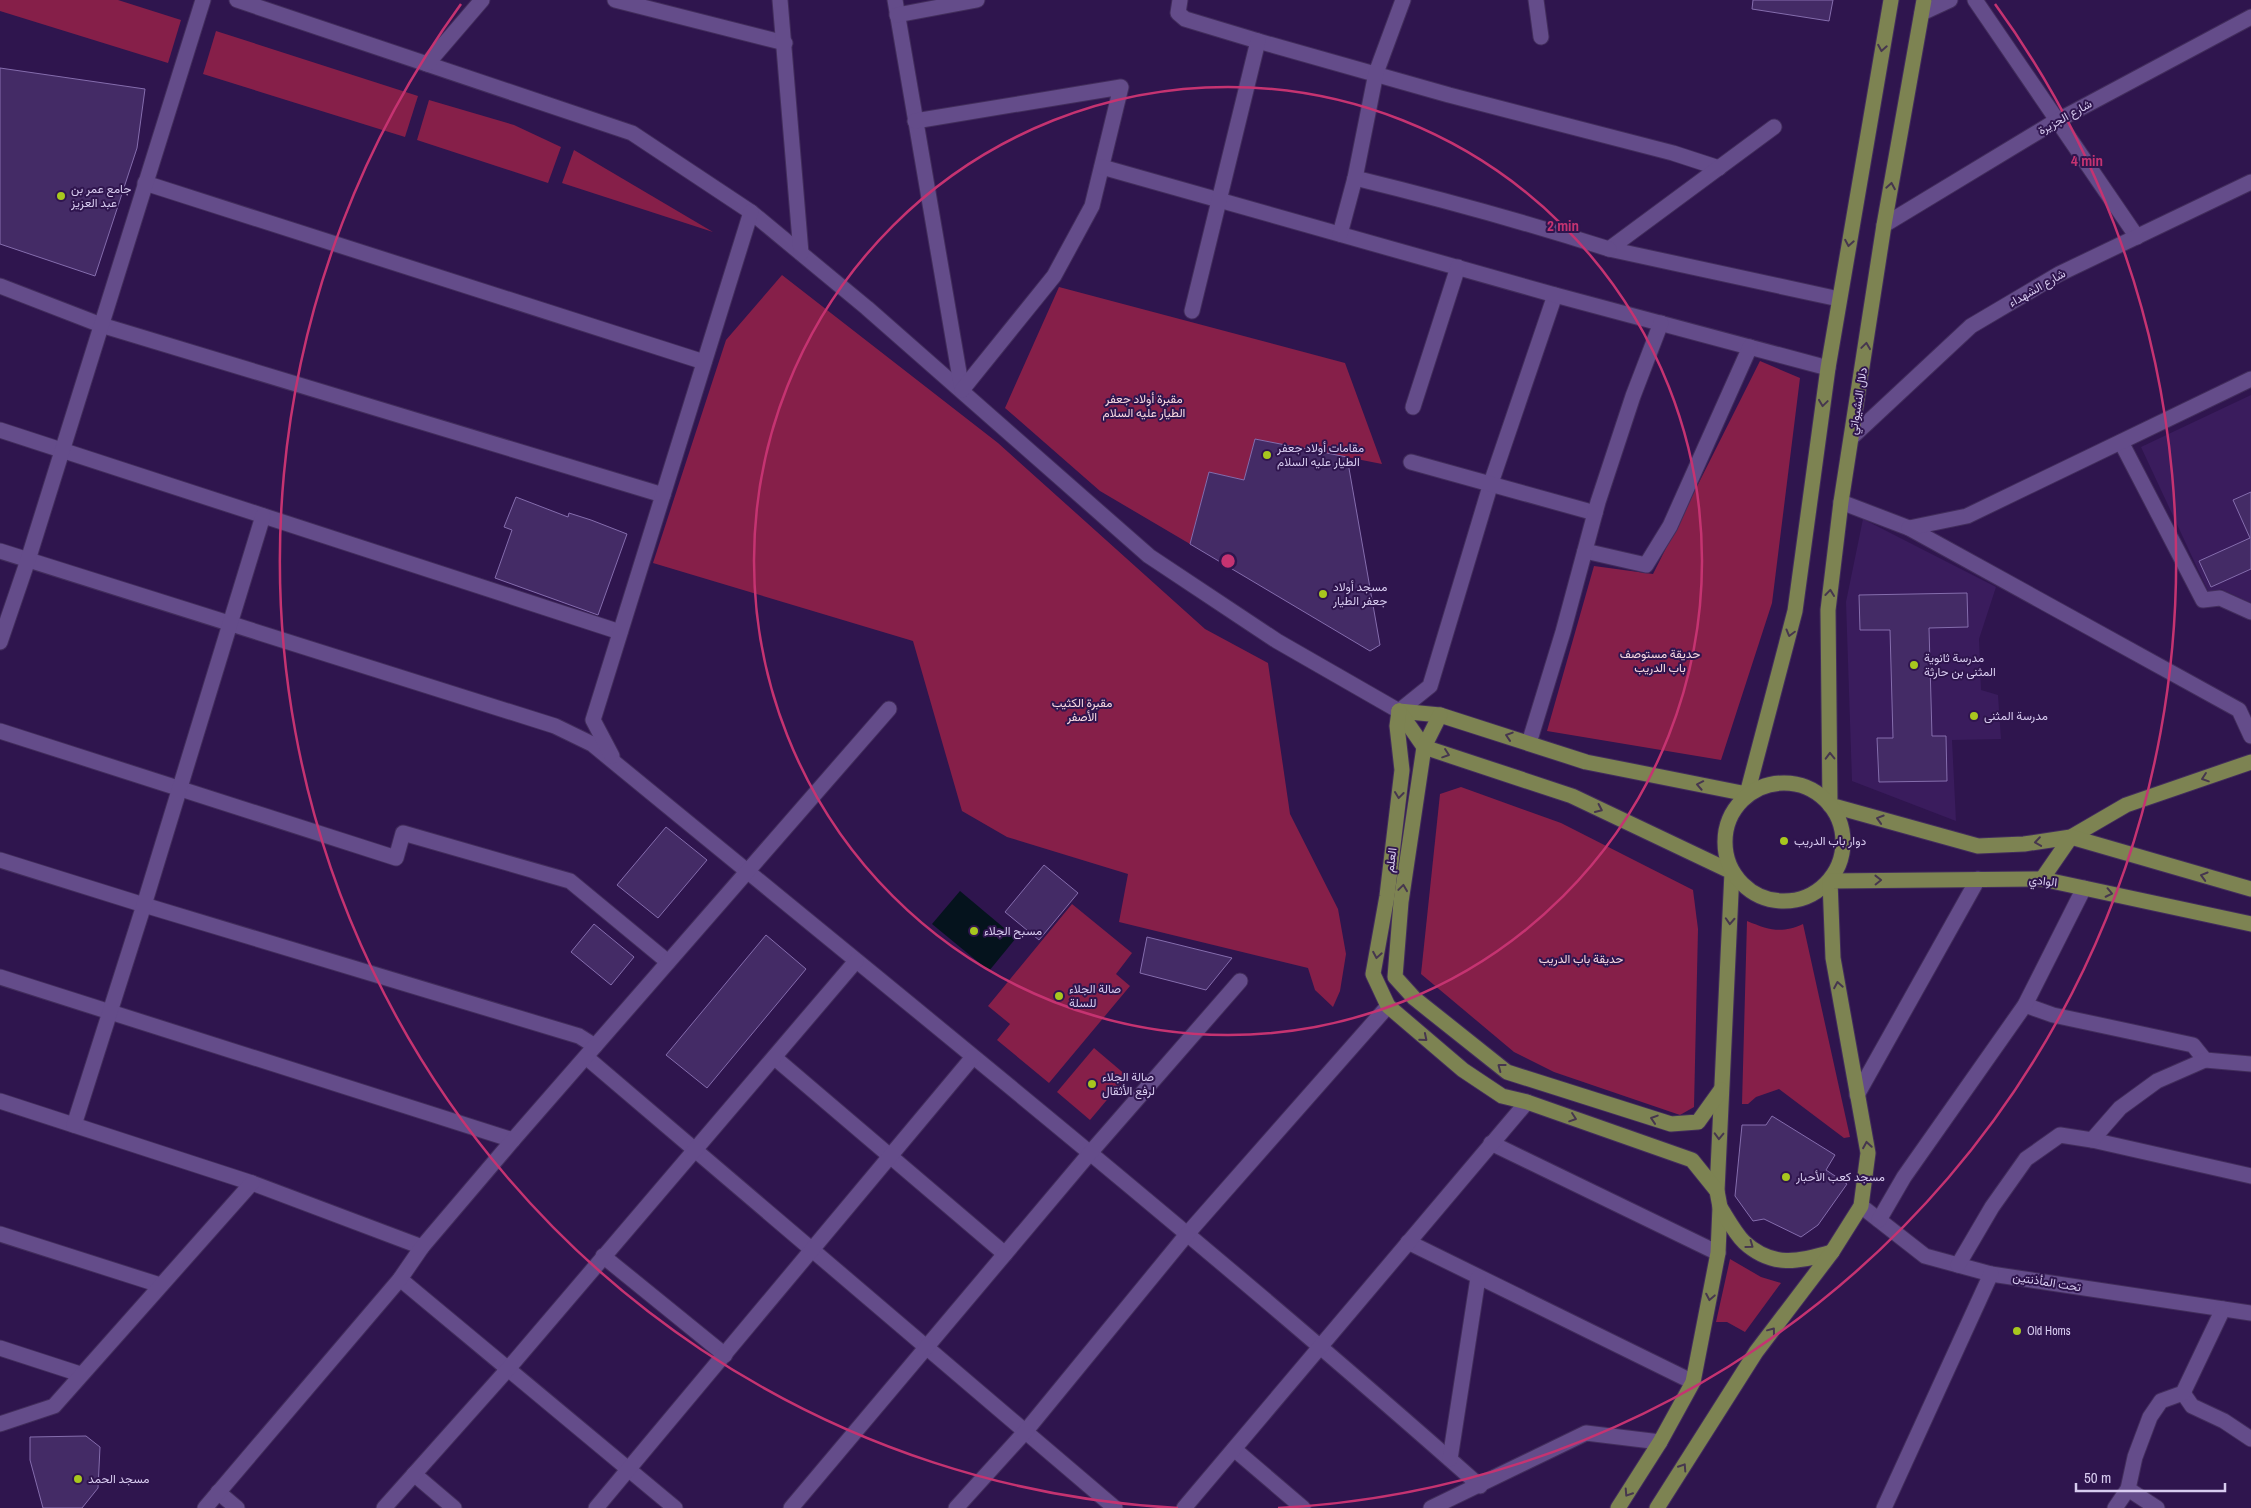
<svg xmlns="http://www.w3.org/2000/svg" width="2251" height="1508" viewBox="0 0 2251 1508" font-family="'Archivo Narrow',Vazirmatn,sans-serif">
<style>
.built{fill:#3a1c5d}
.green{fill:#861f49}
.water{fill:#05131d}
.building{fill:#442b66;stroke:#856dad}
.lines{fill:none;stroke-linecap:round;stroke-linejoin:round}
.minor-casing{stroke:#422d5c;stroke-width:17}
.major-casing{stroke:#422d5c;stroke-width:17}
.minor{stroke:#644c8a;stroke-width:15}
.major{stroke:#7d8352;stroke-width:15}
.oneway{stroke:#46364f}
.ring{fill:none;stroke:#c53371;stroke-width:2.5}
.poi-dot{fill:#a8c71e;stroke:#2f154e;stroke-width:2}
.labels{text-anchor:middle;stroke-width:4;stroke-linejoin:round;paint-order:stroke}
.street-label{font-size:12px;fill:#d8ccf0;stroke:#2f154e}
.poi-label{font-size:12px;fill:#d8ccf0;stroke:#2f154e;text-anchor:start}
.park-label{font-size:12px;fill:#f9dae2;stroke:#2f154e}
.centre{fill:#c53371;stroke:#2f154e;stroke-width:2.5}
.ring-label{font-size:15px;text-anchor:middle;font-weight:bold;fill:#c53371;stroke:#2f154e;stroke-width:4;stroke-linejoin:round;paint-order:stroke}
</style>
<rect width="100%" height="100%" fill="#2f154e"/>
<g class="built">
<polygon points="2251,395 2251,603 2221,589 2209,593 2141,447"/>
<polygon points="1863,519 1996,587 1979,639 1981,690 1998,695 2001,739 1952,740 1956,821 1852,781 1846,602"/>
</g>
<g class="green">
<polygon points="0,0 118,0 181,20 168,63 0,11"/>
<polygon points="216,31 418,96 405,137 203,74"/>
<polygon points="429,100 514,125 561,147 548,183 417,140"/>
<polygon points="574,150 713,232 562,183"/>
<polygon points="782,275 998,443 1205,629 1268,663 1290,814 1338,909 1346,954 1340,991 1333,1007 1315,990 1308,968 1119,922 1128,874 1007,837 962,811 913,641 653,563 726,340"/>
<polygon points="1059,287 1345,363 1382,464 1255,439 1244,480 1209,472 1190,544 1100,491 1005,408"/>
<polygon points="1760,361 1800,378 1772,603 1721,760 1547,731 1594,566 1653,574"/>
<polygon points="1461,787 1561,823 1693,890 1698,929 1694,1107 1680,1115 1554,1072 1514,1052 1421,974 1440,794"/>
<polygon points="1072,904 1132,953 1116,974 1130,986 1049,1083 997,1040 1010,1024 988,1006"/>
<path d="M1747 921C1769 930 1781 934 1803 924L1850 1137 1844 1138 1779 1089 1756 1097 1748 1104H1742Z"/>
<polygon points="1094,1048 1127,1076 1090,1120 1057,1092"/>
<polygon points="1730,1259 1761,1277 1781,1283 1745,1332 1727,1322 1716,1322"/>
</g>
<polygon class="water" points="960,891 1016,938 989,971 932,924"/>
<g class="building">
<polygon points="1753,0 1833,0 1829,21 1752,9"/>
<polygon points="0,68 145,89 137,148 95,276 0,244"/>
<polygon points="1255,439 1347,457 1380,645 1370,651 1190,544 1209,472 1244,480"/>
<polygon points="2251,492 2251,569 2211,587 2199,561 2250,538 2233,500"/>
<polygon points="516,497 568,517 569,513 591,520 627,534 598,615 495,578 512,530 504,527"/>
<polygon points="1967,593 1968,627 1929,628 1932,736 1946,736 1947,781 1879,782 1877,738 1893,738 1890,630 1860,630 1859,595"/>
<polygon points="666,827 707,860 658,918 617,885"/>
<polygon points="1044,865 1078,893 1039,940 1005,912"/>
<polygon points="594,924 634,957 611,985 571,952"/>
<polygon points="766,935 806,969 707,1088 666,1055"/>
<polygon points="1147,937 1232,958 1206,990 1140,973"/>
<polygon points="1772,1116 1835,1155 1826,1170 1847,1184 1818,1225 1801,1237 1764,1219 1753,1221 1735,1196 1742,1125 1766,1125"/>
<polygon points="86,1436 100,1447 98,1488 82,1508 43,1508 30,1460 30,1437"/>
</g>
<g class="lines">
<defs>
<g id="minor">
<polyline points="237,0 632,133 751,212 867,308 1149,556 1277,641 1399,711 1430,686 1491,483 1555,295"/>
<polyline points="615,0 785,43"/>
<polyline points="780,0 801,253"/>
<polyline points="895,0 962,390"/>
<polyline points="1180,0 1178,13 1185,19 1258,41 1449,95 1673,153 1719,168"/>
<polyline points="1536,0 1541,37"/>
<polyline points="1975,0 2137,237"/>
<polyline points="1922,13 1950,0"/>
<polyline points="897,15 977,0"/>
<polyline points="427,64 482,0"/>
<polyline points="915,121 1121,87 1092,206 1054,276 962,390"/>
<polyline points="1774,127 1609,249 1839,299"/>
<polyline points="1102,167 1555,295 1828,368"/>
<path d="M1355 178C1441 199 1525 222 1609 249"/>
<polyline points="145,183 704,362"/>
<polyline points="1884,225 2051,124 2251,17"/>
<polyline points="1340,234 1355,178 1376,73 1403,0"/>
<polyline points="0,286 101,325 663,495"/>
<polyline points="1192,311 1258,41"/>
<polyline points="1413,407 1458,267"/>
<polyline points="0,430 620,632"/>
<polyline points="1852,437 1971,326 2059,274 2251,182"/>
<polyline points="2121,442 2203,600 2220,598 2251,612"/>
<polyline points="1411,462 1595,513"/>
<polyline points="1841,502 1909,528 2239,710 2251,736"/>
<polyline points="1909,528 1967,516 2251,379"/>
<path d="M0 551 555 726 592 744C890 989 1191 1230 1480 1486"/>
<polyline points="1585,551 1646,565 1670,526 1750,347"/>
<polyline points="0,642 28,560 203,0"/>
<polyline points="0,731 396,858 403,833 570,881 668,962"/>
<polyline points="1529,743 1563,632 1598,502 1633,396 1661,323"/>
<polyline points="612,756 593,720 751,212"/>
<polyline points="0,860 144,905 579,1036 595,1046"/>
<polyline points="0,977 513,1140"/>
<polyline points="2025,1005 2053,1015 2193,1045 2205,1060"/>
<polyline points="586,1057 1115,1508"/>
<polyline points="775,1058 1005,1254"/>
<polyline points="1857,1095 1978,879"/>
<polyline points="0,1101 252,1183 422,1247"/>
<polyline points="74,1125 144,905 263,516"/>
<polyline points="2092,1140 2251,1176"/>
<polyline points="1491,1143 1718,1253"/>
<polyline points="1861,1206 1925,1256 1991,1274 2251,1313"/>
<polyline points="1879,1220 1904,1177 2025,1005 2084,888"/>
<polyline points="0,1234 160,1285"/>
<polyline points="1408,1242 1693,1382"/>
<polyline points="603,1256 725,1355"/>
<polyline points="1958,1265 1992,1207 2026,1159 2060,1135 2092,1140 2120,1108 2157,1081 2205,1060 2251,1064"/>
<polyline points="400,1279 675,1508"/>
<polyline points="0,1348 80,1374"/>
<polyline points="2183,1393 2192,1406 2224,1421 2251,1439"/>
<polyline points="0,1424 54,1406 252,1183"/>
<polyline points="1234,1449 1303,1508"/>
<polyline points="1450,1459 1478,1278"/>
<polyline points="414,1474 454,1508"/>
<polyline points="2128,1489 2157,1508"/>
<polyline points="218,1492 237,1508"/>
<polyline points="205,1508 400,1279 422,1247 513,1140 889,709"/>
<polyline points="384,1508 508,1369 856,961"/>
<polyline points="596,1508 973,1057"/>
<polyline points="791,1508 1090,1153 1240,981"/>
<polyline points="956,1508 1025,1432 1188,1233 1388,1006"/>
<polyline points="1184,1508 1527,1102"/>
<polyline points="1431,1508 1586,1433 1660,1442"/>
<polyline points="1884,1508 1991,1274"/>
<polyline points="2115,1508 2128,1489 2135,1457 2150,1417 2161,1401 2183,1393 2223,1309"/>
</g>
<g id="major">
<polyline points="1924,0 1884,225 1841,502 1828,610 1830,805 1978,846 2024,844 2071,837 2126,805 2251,762"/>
<polyline points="1399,711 1440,715 1586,762 1747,794 1795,611 1828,368 1891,0"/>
<polyline points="1399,711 1424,747 1572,796 1732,872 1717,1191 1720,1207 1718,1253 1693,1382 1660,1442 1618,1508"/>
<polyline points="1399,711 1397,726 1402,770 1387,896 1373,974 1388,1006 1463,1070 1502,1096 1527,1102 1692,1160 1717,1191"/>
<polyline points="1440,715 1424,747 1401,902 1395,977 1414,998 1507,1072 1671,1124 1698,1122 1721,1090"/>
<circle cx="1784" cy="842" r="59"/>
<polyline points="2042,879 2071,837 2251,889"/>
<path d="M1720 1207C1727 1218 1735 1233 1744 1242 1772 1268 1799 1262 1832 1252"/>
<polyline points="1657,1508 1756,1352 1832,1252 1861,1206 1868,1153 1833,958 1830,881 2042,879 2251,924"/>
</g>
</defs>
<use href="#minor" class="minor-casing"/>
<use href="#major" class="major-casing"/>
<use href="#minor" class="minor"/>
<use href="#major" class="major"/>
</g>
<defs><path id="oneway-chevron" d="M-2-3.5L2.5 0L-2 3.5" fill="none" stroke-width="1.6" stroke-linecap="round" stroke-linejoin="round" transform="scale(1.25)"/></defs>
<g class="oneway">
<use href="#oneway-chevron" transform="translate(1882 48) rotate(100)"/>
<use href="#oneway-chevron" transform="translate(1891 186) rotate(-80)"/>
<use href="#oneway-chevron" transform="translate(1849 243) rotate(100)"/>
<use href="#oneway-chevron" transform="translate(1866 346) rotate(-82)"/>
<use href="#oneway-chevron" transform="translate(1823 403) rotate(98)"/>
<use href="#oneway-chevron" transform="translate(1830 593) rotate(-84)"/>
<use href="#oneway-chevron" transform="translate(1790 633) rotate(105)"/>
<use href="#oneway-chevron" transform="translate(1509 736) rotate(-162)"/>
<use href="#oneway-chevron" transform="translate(1446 754) rotate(19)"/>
<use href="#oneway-chevron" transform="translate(1830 756) rotate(-91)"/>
<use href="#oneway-chevron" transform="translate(2205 778) rotate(161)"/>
<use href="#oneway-chevron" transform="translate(1700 785) rotate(-169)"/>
<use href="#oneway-chevron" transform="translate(1399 795) rotate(97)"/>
<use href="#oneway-chevron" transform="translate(1599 809) rotate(25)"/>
<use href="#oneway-chevron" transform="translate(1880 819) rotate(-163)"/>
<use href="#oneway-chevron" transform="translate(2038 842) rotate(172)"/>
<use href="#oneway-chevron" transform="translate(2204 876) rotate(-164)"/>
<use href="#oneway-chevron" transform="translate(1878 880) rotate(-1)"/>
<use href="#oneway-chevron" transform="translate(1403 888) rotate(-82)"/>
<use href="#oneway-chevron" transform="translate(2109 893) rotate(12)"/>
<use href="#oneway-chevron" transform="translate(1730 921) rotate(93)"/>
<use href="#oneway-chevron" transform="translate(1377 955) rotate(100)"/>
<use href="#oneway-chevron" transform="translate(1838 985) rotate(-100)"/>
<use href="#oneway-chevron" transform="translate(1424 1038) rotate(40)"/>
<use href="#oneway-chevron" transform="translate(1501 1067) rotate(-143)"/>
<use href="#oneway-chevron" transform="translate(1573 1118) rotate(19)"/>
<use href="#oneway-chevron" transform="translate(1654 1119) rotate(-162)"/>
<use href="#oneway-chevron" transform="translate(1719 1136) rotate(92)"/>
<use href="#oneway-chevron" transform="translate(1867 1145) rotate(-99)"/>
<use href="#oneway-chevron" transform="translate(1750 1245) rotate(36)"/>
<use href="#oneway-chevron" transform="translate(1710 1297) rotate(101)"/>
<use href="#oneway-chevron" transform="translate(1772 1331) rotate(-53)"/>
<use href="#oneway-chevron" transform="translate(1683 1467) rotate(-57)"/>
<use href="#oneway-chevron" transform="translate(1628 1493) rotate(123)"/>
</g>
<g class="ring">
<circle cx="1228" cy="561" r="474"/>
<path d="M1178 1508A948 948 0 0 1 461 4M1995 4A948 948 0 0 1 1278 1508"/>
</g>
<g class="poi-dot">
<circle cx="61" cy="196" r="5"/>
<circle cx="1267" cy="455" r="5"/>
<circle cx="1323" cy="594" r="5"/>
<circle cx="1914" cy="665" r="5"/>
<circle cx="1974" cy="716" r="5"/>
<circle cx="1784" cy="841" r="5"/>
<circle cx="974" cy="931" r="5"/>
<circle cx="1059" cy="996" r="5"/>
<circle cx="1092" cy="1084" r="5"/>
<circle cx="1786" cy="1177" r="5"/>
<circle cx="2017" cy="1331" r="5"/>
<circle cx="78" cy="1479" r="5"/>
</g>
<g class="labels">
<g class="street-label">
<text transform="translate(2065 117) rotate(-29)" y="4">شارع الجزيرة</text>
<text transform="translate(2037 288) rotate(-30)" y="4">شارع الشهداء</text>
<text transform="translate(1858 401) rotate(-81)" y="4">دلال النشيواتي</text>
<text transform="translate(1391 860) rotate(-83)" y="4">العلم</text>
<text transform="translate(2043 881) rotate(6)" y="4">الوادي</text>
<text transform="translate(2047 1282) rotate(9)" y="4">تحت المأذنتين</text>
</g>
<g class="poi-label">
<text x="71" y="193">جامع عمر بن<tspan x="71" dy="14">عبد العزيز</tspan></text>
<text x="1277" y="452">مقامات أولاد جعفر<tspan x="1277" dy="14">الطيار عليه السلام</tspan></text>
<text x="1333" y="591">مسجد أولاد<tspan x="1333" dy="14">جعفر الطيار</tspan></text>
<text x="1924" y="662">مدرسة ثانوية<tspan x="1924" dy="14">المثنى بن حارثة</tspan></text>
<text x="1984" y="720">مدرسة المثنى</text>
<text x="1794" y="845">دوار باب الدريب</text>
<text x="984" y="935">مسبح الجلاء</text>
<text x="1069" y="993">صالة الجلاء<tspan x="1069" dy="14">للسلة</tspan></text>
<text x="1102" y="1081">صالة الجلاء<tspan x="1102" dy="14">لرفع الأثقال</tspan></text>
<text x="1796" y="1181">مسجد كعب الأحبار</text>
<text x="2027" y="1335">Old Homs</text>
<text x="88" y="1483">مسجد الحمد</text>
</g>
<g class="park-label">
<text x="1144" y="403">مقبرة أولاد جعفر<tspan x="1144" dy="14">الطيار عليه السلام</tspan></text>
<text x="1660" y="658">حديقة مستوصف<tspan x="1660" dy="14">باب الدريب</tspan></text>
<text x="1082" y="707">مقبرة الكثيب<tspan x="1082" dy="14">الأصفر</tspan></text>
<text x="1581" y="963">حديقة باب الدريب</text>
</g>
</g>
<circle cx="1228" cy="561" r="8" class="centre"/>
<g class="ring-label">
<text x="2087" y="166">4 min</text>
<text x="1563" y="231">2 min</text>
</g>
<path d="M2076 1483v8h149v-8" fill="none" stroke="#d8ccf0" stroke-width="2.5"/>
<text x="2084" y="1483" font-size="15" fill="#d8ccf0" stroke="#2f154e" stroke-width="4" paint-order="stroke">50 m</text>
</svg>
